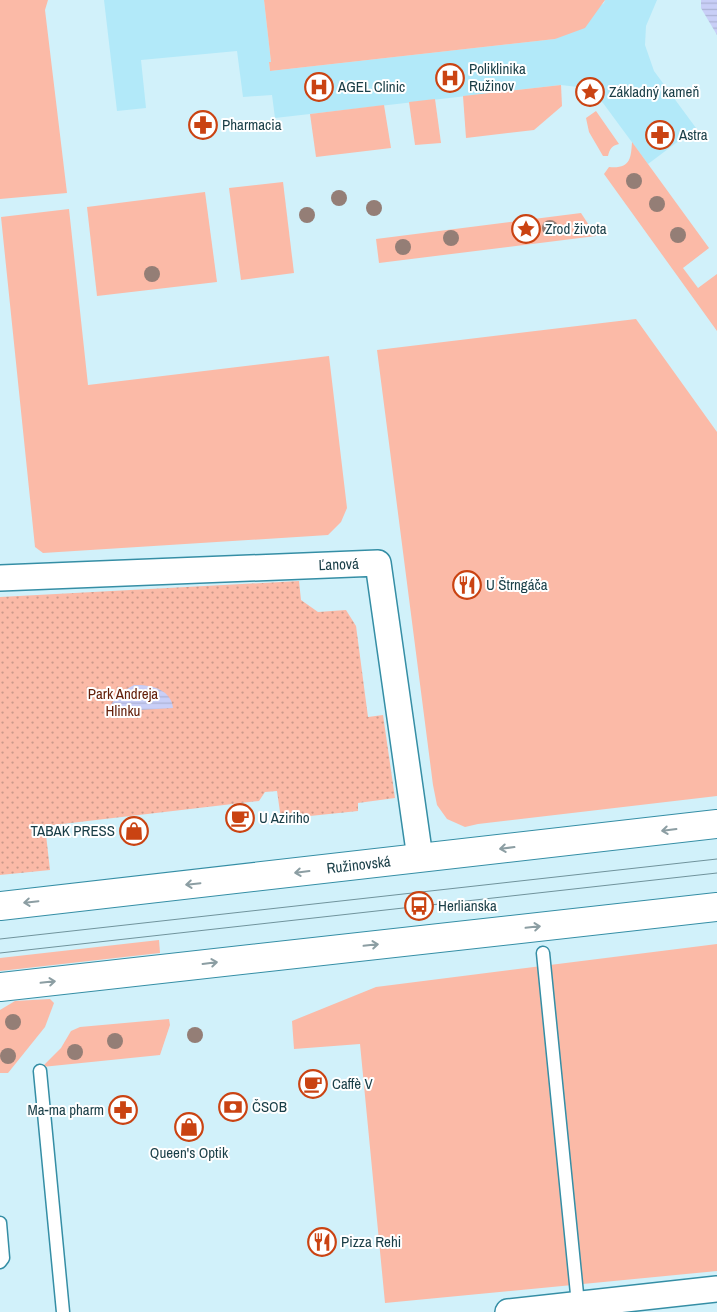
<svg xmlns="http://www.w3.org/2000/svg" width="717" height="1312" viewBox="0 0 717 1312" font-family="'Archivo Narrow',sans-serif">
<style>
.built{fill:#b2e9f9}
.green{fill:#fbbaa7}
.park{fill:url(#park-dots)}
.water{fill:url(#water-rules)}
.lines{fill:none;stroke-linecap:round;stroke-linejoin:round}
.service-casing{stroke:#358ea5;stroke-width:15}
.minor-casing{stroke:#358ea5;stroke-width:28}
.tertiary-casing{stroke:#358ea5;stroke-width:30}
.service{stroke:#fff;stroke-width:12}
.minor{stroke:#fff;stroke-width:25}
.tertiary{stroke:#fff;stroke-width:28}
.tram{stroke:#70939c;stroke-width:1}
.tree{fill:#947e76}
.oneway{stroke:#8c9ea3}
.labels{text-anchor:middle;stroke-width:4;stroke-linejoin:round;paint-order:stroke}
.poi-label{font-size:15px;fill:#193e47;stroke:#fff;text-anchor:start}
.street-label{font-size:15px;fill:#193e47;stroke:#fff}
.park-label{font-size:15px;fill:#63200a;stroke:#fff}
</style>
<defs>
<pattern id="park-dots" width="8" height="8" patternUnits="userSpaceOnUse" patternTransform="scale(1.25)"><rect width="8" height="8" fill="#fbbaa7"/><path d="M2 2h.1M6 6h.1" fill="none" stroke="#ca998a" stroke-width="1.8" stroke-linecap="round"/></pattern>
<pattern id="water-rules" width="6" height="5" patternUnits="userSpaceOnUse" patternTransform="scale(1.25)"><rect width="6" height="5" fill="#c9cff7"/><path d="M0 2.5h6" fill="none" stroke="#acb3d5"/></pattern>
</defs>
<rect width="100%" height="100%" fill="#d1f1fa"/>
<polygon class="built" points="104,0 264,0 271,62 269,63 270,71 555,39 604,3 605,0 657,0 646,26 645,45 654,71 696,128 648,164 603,103 586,88 561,85 275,118 272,95 243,97 237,51 141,60 146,108 117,111"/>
<g class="green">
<polygon points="0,0 48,0 45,10 67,193 0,199"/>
<polygon points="264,0 605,0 585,28 555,39 270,71 269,62 271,62"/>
<polygon points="561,85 562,106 534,130 466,138 463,96"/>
<polygon points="435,99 441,143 415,145 409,102"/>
<polygon points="384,105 391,148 316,157 310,114"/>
<path d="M596 111 619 144C612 146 610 148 608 156H603L589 132 586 118Z"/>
<path d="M632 142 709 248 683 268 698 288 717 274V331L604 174 609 167C630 169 631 159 632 142Z"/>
<polygon points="283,182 294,273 241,280 229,188"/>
<polygon points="205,192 217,282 97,296 87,207"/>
<polygon points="69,209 88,385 329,356 347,508 341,522 328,535 43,553 35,547 1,217"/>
<polygon points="581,213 596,236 379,263 376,239"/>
<polygon points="636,319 717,432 717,796 478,824 465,827 447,819 437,805 433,785 377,350"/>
<polygon points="159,940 160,953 0,971 0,958"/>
<polygon points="717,944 717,1271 385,1303 360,1044 294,1049 292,1021 376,987"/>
<polygon points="50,999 54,1003 45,1027 8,1073 0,1073 0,1010 15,1001"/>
<polygon points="169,1019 170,1025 160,1055 42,1067 61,1048 71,1031 80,1027"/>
</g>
<polygon class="park" points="299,581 301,600 318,612 346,610 356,626 368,717 383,715 395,798 358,803 358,811 281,819 277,791 265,792 259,801 45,826 50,870 0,875 0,597"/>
<g class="water">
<polygon points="701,0 717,0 717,35 701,8"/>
<path d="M134 685C150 684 171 689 173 708L108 712C113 698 121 692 134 685Z"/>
</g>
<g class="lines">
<defs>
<g id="service">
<polyline points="543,953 578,1304"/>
<polyline points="40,1071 63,1312"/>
<polyline points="0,1223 3,1258 0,1262"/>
</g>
<g id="minor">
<path id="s1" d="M0 578 378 563 420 858"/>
<polyline points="508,1312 717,1289"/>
</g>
<g id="tertiary">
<path id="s2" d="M0 906 717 824"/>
<polyline points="0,987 717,907"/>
</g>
</defs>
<use href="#service" class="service-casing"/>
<use href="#minor" class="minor-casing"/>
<use href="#tertiary" class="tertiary-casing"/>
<use href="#service" class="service"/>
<use href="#minor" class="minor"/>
<use href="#tertiary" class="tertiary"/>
<g class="tram">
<polyline points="0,939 717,859"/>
<polyline points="0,953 717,873"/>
</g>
</g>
<g class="tree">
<circle cx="634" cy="181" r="8"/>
<circle cx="339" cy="198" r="8"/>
<circle cx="657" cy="204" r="8"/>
<circle cx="374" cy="208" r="8"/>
<circle cx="307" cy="215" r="8"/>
<circle cx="550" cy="228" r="8"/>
<circle cx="678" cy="235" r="8"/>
<circle cx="451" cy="238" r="8"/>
<circle cx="403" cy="247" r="8"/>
<circle cx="152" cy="274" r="8"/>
<circle cx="13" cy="1022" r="8"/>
<circle cx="195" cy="1035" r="8"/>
<circle cx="115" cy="1041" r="8"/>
<circle cx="75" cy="1052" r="8"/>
<circle cx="8" cy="1056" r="8"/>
</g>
<defs><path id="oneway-shaft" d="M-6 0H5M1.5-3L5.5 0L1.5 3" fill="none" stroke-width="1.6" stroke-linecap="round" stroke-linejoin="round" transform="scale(1.25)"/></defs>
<g class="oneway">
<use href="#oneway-shaft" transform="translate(669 830) rotate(173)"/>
<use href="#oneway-shaft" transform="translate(507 848) rotate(173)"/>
<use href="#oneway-shaft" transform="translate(302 872) rotate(173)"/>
<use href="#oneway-shaft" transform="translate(193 884) rotate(174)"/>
<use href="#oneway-shaft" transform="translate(31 902) rotate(174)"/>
<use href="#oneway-shaft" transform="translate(533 927) rotate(-6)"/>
<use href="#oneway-shaft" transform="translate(371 945) rotate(-6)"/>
<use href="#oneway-shaft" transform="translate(210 963) rotate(-7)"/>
<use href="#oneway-shaft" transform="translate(48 982) rotate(-6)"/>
</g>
<defs>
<symbol id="hospital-ring" viewBox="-11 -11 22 22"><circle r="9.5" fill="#fff" stroke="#ca4312" stroke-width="1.5"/><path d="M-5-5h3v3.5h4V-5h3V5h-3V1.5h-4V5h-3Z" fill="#ca4312"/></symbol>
<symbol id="sight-ring" viewBox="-11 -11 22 22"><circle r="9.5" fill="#fff" stroke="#ca4312" stroke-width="1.5"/><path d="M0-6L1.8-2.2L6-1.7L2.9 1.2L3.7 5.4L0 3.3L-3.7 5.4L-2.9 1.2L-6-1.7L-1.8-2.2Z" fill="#ca4312"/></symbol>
<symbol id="pharmacy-ring" viewBox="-11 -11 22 22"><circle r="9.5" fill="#fff" stroke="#ca4312" stroke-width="1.5"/><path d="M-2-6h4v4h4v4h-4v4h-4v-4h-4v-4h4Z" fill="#ca4312"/></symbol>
<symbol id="restaurant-ring" viewBox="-11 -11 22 22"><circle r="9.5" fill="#fff" stroke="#ca4312" stroke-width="1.5"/><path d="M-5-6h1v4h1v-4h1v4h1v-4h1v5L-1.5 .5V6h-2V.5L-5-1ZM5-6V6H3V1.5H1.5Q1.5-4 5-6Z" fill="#ca4312"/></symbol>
<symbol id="cafe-ring" viewBox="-11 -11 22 22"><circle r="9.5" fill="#fff" stroke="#ca4312" stroke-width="1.5"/><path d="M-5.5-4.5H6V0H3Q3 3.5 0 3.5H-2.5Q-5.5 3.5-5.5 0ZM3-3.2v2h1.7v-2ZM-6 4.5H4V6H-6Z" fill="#ca4312"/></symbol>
<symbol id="shop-ring" viewBox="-11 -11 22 22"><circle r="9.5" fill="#fff" stroke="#ca4312" stroke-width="1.5"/><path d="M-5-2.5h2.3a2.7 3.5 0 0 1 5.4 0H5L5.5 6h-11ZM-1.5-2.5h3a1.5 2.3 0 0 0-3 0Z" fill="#ca4312"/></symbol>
<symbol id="bus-ring" viewBox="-11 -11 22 22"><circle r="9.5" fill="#fff" stroke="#ca4312" stroke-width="1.5"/><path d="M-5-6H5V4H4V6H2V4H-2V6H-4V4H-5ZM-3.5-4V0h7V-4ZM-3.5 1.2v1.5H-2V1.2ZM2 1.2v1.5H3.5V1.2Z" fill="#ca4312"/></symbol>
<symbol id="bank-ring" viewBox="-11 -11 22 22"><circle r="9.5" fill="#fff" stroke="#ca4312" stroke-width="1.5"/><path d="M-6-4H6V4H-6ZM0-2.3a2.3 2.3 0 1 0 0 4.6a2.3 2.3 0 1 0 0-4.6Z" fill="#ca4312"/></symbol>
</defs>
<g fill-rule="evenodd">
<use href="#hospital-ring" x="434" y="62" width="32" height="32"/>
<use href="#hospital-ring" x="303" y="71" width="32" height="32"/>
<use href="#sight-ring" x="574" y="76" width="32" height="32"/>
<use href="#pharmacy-ring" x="187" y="109" width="32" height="32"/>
<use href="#pharmacy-ring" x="644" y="119" width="32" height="32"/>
<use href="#sight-ring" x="510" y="213" width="32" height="32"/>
<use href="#restaurant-ring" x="451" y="569" width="32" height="32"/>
<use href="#cafe-ring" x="224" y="802" width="32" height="32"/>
<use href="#shop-ring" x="118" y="815" width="32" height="32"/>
<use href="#bus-ring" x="403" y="890" width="32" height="32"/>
<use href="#cafe-ring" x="297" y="1068" width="32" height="32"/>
<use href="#bank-ring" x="217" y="1091" width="32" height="32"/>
<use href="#pharmacy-ring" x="107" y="1094" width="32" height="32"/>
<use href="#shop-ring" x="173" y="1111" width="32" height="32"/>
<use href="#restaurant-ring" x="306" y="1226" width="32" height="32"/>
</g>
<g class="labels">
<g class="poi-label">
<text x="469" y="74">Poliklinika<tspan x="469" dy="17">Ružinov</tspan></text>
<text x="338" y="92">AGEL Clinic</text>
<text x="609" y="97">Základný kameň</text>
<text x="222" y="130">Pharmacia</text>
<text x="679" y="140">Astra</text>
<text x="545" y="234">Zrod života</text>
<text x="486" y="590">U Štrngáča</text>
<text x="259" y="823">U Aziriho</text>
<text x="115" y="836" text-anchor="end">TABAK PRESS</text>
<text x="438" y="911">Herlianska</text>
<text x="332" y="1089">Caffè V</text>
<text x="252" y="1112">ČSOB</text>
<text x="104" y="1115" text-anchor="end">Ma-ma pharm</text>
<text x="189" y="1158" text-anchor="middle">Queen's Optik</text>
<text x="341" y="1247">Pizza Rehi</text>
</g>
<g class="street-label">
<text dy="5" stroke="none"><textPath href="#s1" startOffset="339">Ľanová</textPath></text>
<text dy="5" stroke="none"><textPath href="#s2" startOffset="361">Ružinovská</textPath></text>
</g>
<g class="park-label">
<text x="123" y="699">Park Andreja<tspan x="123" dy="17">Hlinku</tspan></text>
</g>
</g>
</svg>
